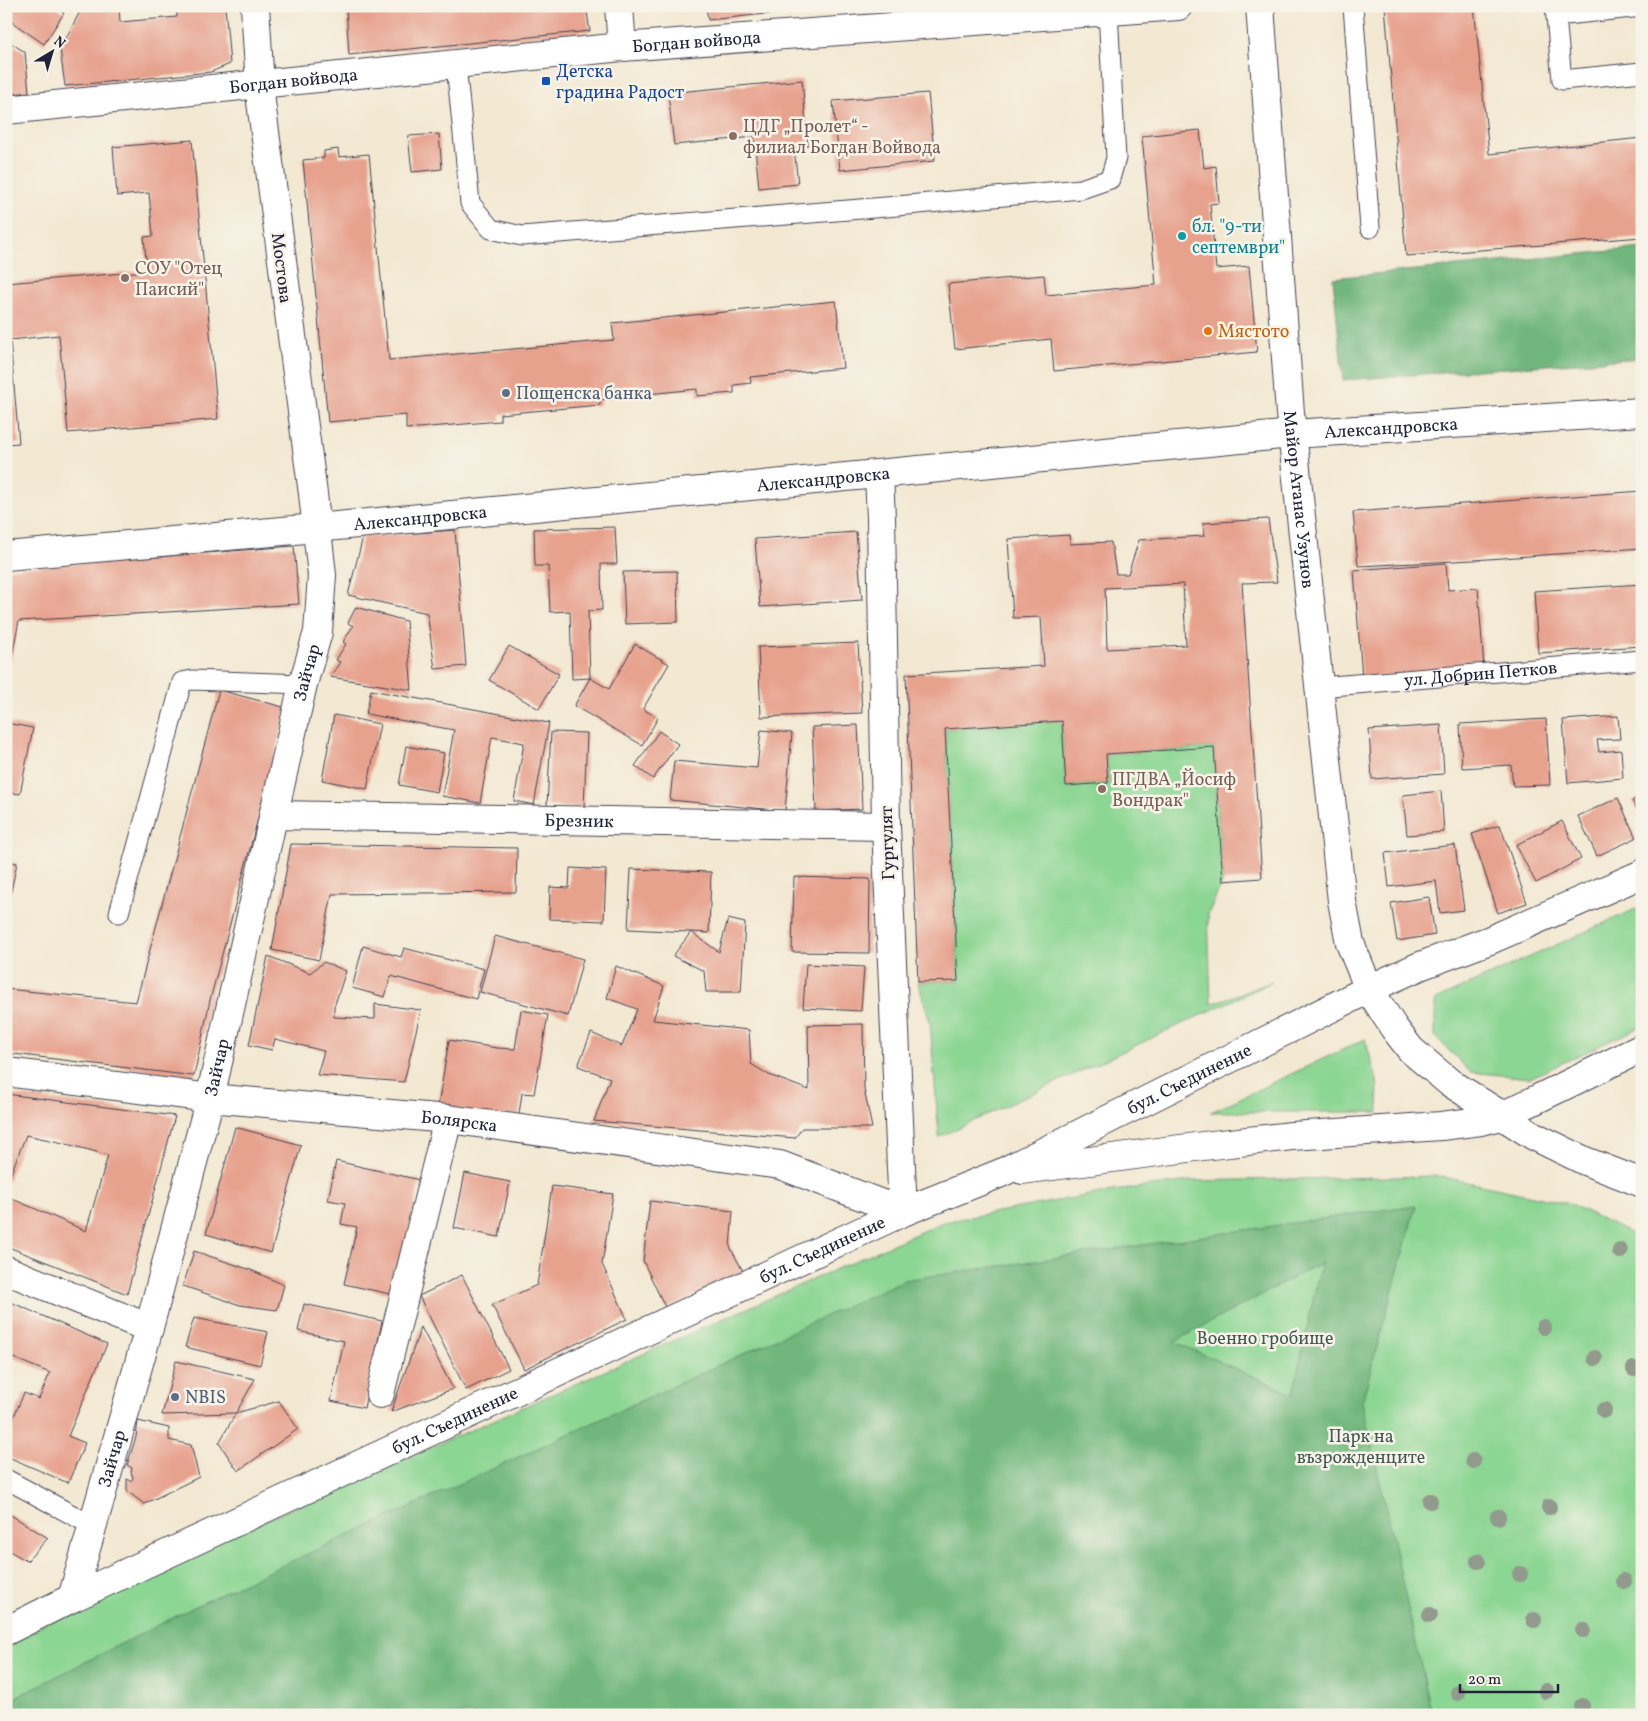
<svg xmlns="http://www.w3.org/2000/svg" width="1648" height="1721" viewBox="0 0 1648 1721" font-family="Vollkorn,serif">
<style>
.green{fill:#8cd693;stroke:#577c67}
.forest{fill:#71b77d;stroke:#4a6c5c;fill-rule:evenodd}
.building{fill:#e7a28e;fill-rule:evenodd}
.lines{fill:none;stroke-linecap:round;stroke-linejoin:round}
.lane-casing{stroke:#414052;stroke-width:21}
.street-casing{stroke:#414052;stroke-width:30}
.primary-casing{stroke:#414052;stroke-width:30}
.lane{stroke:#fff;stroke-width:19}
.street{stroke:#fff;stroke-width:28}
.primary{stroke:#fff;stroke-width:28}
.tree{fill:#92998d}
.transit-dot{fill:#1a4fb4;stroke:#f7f3e8;stroke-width:2}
.education-dot{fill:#8d6e63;stroke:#f7f3e8;stroke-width:2}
.culture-dot{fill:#0f9aa8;stroke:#f7f3e8;stroke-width:2}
.food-dot{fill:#e8710a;stroke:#f7f3e8;stroke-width:2}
.service-dot{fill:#5c6f8a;stroke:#f7f3e8;stroke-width:2}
.labels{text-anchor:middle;stroke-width:5;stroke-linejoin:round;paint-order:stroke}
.street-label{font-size:18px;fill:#22223b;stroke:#f7f3e8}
.transit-label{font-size:18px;fill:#164399;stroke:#f7f3e8;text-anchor:start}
.education-label{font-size:18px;fill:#785e54;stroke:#f7f3e8;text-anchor:start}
.culture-label{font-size:18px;fill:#0d838f;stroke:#f7f3e8;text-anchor:start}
.food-label{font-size:18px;fill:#c56008;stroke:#f7f3e8;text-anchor:start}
.service-label{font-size:18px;fill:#4e5e75;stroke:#f7f3e8;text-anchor:start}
.park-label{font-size:18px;fill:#425855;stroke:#f7f3e8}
</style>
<rect width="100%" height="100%" fill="#f7f3e8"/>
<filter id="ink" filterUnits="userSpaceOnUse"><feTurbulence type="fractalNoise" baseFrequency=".02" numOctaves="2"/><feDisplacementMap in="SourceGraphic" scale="10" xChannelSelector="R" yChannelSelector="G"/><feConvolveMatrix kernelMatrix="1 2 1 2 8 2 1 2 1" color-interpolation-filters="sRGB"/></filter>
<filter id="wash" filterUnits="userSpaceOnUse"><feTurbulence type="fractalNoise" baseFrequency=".0096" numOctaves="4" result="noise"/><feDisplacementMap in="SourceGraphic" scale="20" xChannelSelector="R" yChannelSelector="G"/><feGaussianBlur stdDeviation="1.12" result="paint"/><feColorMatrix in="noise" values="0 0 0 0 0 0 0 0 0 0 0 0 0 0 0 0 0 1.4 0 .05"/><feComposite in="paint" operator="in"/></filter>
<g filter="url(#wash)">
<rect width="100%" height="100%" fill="#f3e8d1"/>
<g class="green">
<polygon points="1062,721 1066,786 1108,783 1106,754 1214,747 1223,881 1208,914 1211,1004 1272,982 939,1137 930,1022 918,982 958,981 945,729"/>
<polygon points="1642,906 1642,1026 1530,1078 1470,1072 1435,1036 1435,1000"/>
<polygon points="1365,1039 1377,1080 1379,1112 1211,1112"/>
<polygon points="1439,1176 1570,1204 1642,1239 1642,1715 6,1715 6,1648 78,1603 943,1222 1106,1192 1190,1181"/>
</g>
<g class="forest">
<polygon points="1642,248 1642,358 1343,380 1333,278"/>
<path d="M1416 1205 1362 1402 1432 1715H6V1702L216 1596 904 1280ZM1321 1263 1293 1394 1175 1342V1341Z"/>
</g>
<g id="blocks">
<g class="building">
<polygon points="6,6 54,6 64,13 44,44 6,18"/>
<polygon points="83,6 119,6 120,22 177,17 176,6 225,6 230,64 211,72 65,86 60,49"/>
<polygon points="346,6 586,6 590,31 349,55"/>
<polygon points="706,6 775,6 776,13 708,20"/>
<polygon points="1385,6 1474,6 1489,154 1642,138 1642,237 1406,256"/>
<polygon points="6,40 25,52 29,92 6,95"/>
<polygon points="802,80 808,145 794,147 798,184 759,188 754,137 674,145 668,93"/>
<polygon points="928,93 935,161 840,170 833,101"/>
<polygon points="1200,130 1204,168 1216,166 1219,203 1210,204 1216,269 1249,266 1257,352 1054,371 1051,339 955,349 948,284 1044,275 1046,295 1156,285 1142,136"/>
<polygon points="439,134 442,169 412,172 408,136"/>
<polygon points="192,140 218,419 68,433 59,335 10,340 19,443 6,444 6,283 147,271 144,237 153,236 149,193 117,196 113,147"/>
<polygon points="338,149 339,157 369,154 389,360 614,340 612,323 836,301 843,368 750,377 751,383 734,385 734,393 697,396 697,389 619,397 600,400 600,405 500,414 500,421 406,429 406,415 328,422 303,160 324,158 324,151"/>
<polygon points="1642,491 1642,548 1474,560 1358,566 1353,512"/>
<path d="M1268 519 1277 582 1242 583 1262 878 1223 881 1214 747 1106 754 1108 783 1066 786 1062 721 945 729 958 981 918 982 906 674 1044 666 1041 617 1013 618 1008 539 1069 535 1070 544 1111 542 1116 574H1128L1139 540 1204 536 1203 523ZM1183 584 1186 645 1107 649 1105 588Z"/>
<polygon points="615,527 617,564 601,564 602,610 588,611 590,678 572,679 570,611 550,612 548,566 535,566 534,529"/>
<polygon points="455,530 466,666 435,669 427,613 348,595 363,537"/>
<polygon points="856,532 862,600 760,607 755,539"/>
<polygon points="294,546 299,604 19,621 11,661 6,660 6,569"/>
<polygon points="1446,563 1448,590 1478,588 1484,669 1362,678 1354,570"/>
<polygon points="677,571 678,622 625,624 623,572"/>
<polygon points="1642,584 1642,646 1538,653 1534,591"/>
<polygon points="356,607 406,621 412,690 330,677 340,662 336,660 346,644 343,642 353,626 348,623"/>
<polygon points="858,643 862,713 761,717 758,647"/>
<polygon points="635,644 669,664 643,709 658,718 642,745 574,706 590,678 609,689"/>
<polygon points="509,646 559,674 539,709 489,680"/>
<polygon points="219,690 287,708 210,1000 194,1076 6,1053 6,989 136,1002"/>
<polygon points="371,690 549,723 534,805 514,801 524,743 492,737 480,803 442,796 454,730 366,714"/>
<polygon points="334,715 380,724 367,789 322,780"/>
<polygon points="1618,716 1620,739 1597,740 1599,752 1621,750 1623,778 1568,783 1563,720"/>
<polygon points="1546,719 1550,785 1513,786 1511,765 1462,768 1460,724"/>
<polygon points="6,723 33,728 20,794 6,792"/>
<polygon points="858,725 862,809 816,811 812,727"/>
<polygon points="1441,725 1444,774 1372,779 1369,730"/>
<polygon points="761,730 792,733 785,811 670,800 674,761 757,768"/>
<polygon points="659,731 678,744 653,779 635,766"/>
<polygon points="551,732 587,733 584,808 547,806"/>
<polygon points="406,746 444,753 437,792 399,785"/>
<polygon points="1441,791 1444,832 1407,835 1403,795"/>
<polygon points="1642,796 1642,818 1632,801"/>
<polygon points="1618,798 1636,838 1597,856 1578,816"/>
<polygon points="1562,821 1581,859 1536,883 1516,845"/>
<polygon points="1500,825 1527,903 1498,913 1472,834"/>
<polygon points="291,844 517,848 516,892 332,894 319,960 272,950"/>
<polygon points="1455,845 1464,910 1440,913 1436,881 1389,887 1385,853"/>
<polygon points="6,861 17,863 7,910 6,910"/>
<polygon points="570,868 606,870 604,921 549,919 550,887 569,888"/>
<polygon points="631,869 711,872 709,933 628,929"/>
<polygon points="794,877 870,879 869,953 792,952"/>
<polygon points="1429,897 1435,935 1397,941 1391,903"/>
<polygon points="728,919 745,923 741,992 706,992 704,971 673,956 691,932 719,952"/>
<polygon points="495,936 583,959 568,1016 480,992"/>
<polygon points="363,946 401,957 404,948 484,969 476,999 391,976 385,997 352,988"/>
<polygon points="268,956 310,973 324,962 346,971 334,1007 334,1017 375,1019 375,1004 421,1010 404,1082 317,1075 324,1051 275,1039 272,1050 249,1045"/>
<polygon points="806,964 864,967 861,1011 803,1008"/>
<polygon points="616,966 664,986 653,1020 749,1030 751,1064 769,1075 809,1090 808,1025 863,1024 864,1089 872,1128 802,1128 795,1138 594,1121 610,1078 578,1066 591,1033 622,1046 637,1009 607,998"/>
<polygon points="521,1010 548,1015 534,1094 522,1093 518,1121 438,1106 449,1040 497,1048 515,1049"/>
<polygon points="6,1094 175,1116 127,1294 6,1246 6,1196 86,1231 108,1155 59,1142 26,1135 6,1186"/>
<polygon points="235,1127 301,1145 271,1253 206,1234"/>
<polygon points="336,1161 420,1180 395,1295 344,1284 357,1227 341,1224 345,1203 328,1200"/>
<polygon points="465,1173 510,1182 499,1237 454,1228"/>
<polygon points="552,1186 613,1194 602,1264 627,1319 524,1369 492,1305 537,1285"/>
<polygon points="650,1201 733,1211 730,1247 744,1273 666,1309 643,1261"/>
<polygon points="194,1251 251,1270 284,1285 277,1310 240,1305 183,1286"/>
<polygon points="462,1275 509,1369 466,1390 419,1296"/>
<polygon points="6,1300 107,1344 68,1436 85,1443 68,1483 6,1456 6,1435 24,1393 39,1399 50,1373 6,1355"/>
<polygon points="304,1304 382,1321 364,1408 331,1401 344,1341 298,1331"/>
<polygon points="194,1318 268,1332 260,1365 185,1347"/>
<polygon points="421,1327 453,1389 391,1412"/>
<polygon points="176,1361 255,1379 236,1413 162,1415"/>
<polygon points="279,1401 298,1429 238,1471 219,1443 236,1413"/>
<polygon points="138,1421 169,1428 169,1440 191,1445 199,1477 144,1504 127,1491 127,1479 131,1481 133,1478 131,1472 132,1468 127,1465 136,1437"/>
<polygon points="6,1512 48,1538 27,1561 6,1549"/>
</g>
</g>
</g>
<g filter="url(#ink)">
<use href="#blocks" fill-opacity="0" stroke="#414052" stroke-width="1"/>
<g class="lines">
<defs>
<g id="lane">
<polyline points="1353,6 1370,228"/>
<polyline points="1555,6 1562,80 1642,72"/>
<polyline points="1556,16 1642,7"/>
<polyline points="456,65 470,203 491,229 522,236 886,207 1081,189 1110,179 1116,158 1108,12"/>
<path id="s1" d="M1320 687 1642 660"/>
<polyline points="119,913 182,682 192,680 303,684"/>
<polyline points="6,1479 93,1526"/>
</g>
<g id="street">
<polyline points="619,6 622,47"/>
<path id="s2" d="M1260 6 1290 413 1342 901 1350 943 1369 989"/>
<path id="s3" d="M6 110 622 47 1178 6"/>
<path id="s4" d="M6 556 316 528 1292 434 1642 412"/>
<path id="s5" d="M273 815 886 826"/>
<path id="s6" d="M6 1072 210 1098 448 1119 780 1165 903 1212 886 826 881 518 879 475"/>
<polyline points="6,1270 149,1328"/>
<polyline points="380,1394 448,1119"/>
<path id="s7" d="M72 1598 149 1328 210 1098 303 684 318 632 322 575 313 494 261 102 255 6"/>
</g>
<g id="primary">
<polyline points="1369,989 1394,1028 1411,1050 1449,1082 1534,1136 1585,1161 1642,1183"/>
<polyline points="1022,1170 1203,1146 1292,1136 1441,1126 1481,1121 1502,1116 1642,1048"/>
<path id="s8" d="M6 1631 72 1598 903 1212 1001 1173 1369 989 1420 966 1490 940 1642 874"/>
</g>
</defs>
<use href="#lane" class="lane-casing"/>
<use href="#street" class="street-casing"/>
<use href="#primary" class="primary-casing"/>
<use href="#lane" class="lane"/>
<use href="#street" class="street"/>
<use href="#primary" class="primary"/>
</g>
<g class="tree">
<circle cx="1620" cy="1251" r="8"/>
<circle cx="1544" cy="1327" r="8"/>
<circle cx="1595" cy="1358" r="8"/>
<circle cx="1634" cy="1369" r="8"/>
<circle cx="1604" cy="1410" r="8"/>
<circle cx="1473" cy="1461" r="8"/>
<circle cx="1430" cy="1501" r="8"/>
<circle cx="1549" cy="1507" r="8"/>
<circle cx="1498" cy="1517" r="8"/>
<circle cx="1478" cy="1561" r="8"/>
<circle cx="1520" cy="1574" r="8"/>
<circle cx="1624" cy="1581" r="8"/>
<circle cx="1430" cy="1615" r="8"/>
<circle cx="1534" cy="1620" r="8"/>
<circle cx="1583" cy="1630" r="8"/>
<circle cx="1546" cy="1691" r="8"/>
<circle cx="1458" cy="1693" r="8"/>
<circle cx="1582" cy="1706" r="8"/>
</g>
</g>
<rect class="transit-dot" x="541" y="76" width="10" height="10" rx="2.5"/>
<g class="education-dot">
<circle cx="733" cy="136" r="5"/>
<circle cx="125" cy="278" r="5"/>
<circle cx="1102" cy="789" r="5"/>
</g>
<circle class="culture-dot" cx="1182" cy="236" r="5"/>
<circle class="food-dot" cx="1208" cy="331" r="5"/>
<g class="service-dot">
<circle cx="506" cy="393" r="5"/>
<circle cx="175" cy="1397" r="5"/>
</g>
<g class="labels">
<g class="street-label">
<text dy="6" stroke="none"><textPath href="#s3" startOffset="694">Богдан войвода</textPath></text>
<text dy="6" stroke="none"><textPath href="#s3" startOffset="289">Богдан войвода</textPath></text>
<text transform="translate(282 268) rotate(83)" y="6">Мостова</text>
<text dy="6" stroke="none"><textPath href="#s4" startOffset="1391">Александровска</textPath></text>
<text dy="6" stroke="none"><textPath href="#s4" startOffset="821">Александровска</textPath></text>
<text dy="6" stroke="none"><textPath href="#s2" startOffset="495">Майор Атанас Узунов</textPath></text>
<text dy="6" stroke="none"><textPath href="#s4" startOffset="416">Александровска</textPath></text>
<text dy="6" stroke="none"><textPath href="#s7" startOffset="955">Зайчар</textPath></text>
<text dy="6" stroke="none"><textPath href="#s1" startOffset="161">ул. Добрин Петков</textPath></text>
<text dy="6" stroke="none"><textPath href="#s5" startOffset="306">Брезник</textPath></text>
<text transform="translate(887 843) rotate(-92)" y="6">Гургулят</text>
<text dy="6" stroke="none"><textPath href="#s7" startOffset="550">Зайчар</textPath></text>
<text dy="6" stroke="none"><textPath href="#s8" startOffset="1306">бул. Съединение</textPath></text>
<text dy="6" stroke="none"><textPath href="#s6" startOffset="456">Болярска</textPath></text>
<text dy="6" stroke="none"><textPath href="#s8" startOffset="901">бул. Съединение</textPath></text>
<text dy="6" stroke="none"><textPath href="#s8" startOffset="496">бул. Съединение</textPath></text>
<text dy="6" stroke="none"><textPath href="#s7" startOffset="145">Зайчар</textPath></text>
</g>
<g class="transit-label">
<text x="556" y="77">Детска<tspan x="556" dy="21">градина Радост</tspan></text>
</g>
<g class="education-label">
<text x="743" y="132">ЦДГ „Пролет“ -<tspan x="743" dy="21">филиал Богдан Войвода</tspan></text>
<text x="135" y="274">СОУ "Отец<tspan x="135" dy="21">Паисий"</tspan></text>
<text x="1112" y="785">ПГДВА „Йосиф<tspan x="1112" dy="21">Вондрак"</tspan></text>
</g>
<g class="culture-label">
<text x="1192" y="232">бл. "9-ти<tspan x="1192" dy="21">септември"</tspan></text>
</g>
<g class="food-label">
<text x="1218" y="337">Мястото</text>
</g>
<g class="service-label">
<text x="516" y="399">Пощенска банка</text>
<text x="185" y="1403">NBIS</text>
</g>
<g class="park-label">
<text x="1265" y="1344">Военно гробище</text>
<text x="1361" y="1442">Парк на<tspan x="1361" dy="21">възрожденците</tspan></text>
</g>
</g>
<rect width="1648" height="1721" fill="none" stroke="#f7f3e8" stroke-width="25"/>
<g transform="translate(52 52) rotate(38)" stroke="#f7f3e8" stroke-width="4" paint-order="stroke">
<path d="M0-4L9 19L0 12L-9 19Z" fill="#22223b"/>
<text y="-8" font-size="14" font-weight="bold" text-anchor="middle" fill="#22223b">N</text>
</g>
<path d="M1460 1684v8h98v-8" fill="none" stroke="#22223b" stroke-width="2.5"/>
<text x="1468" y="1684" font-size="15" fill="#22223b" stroke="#f7f3e8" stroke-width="4" paint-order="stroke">20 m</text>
</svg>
